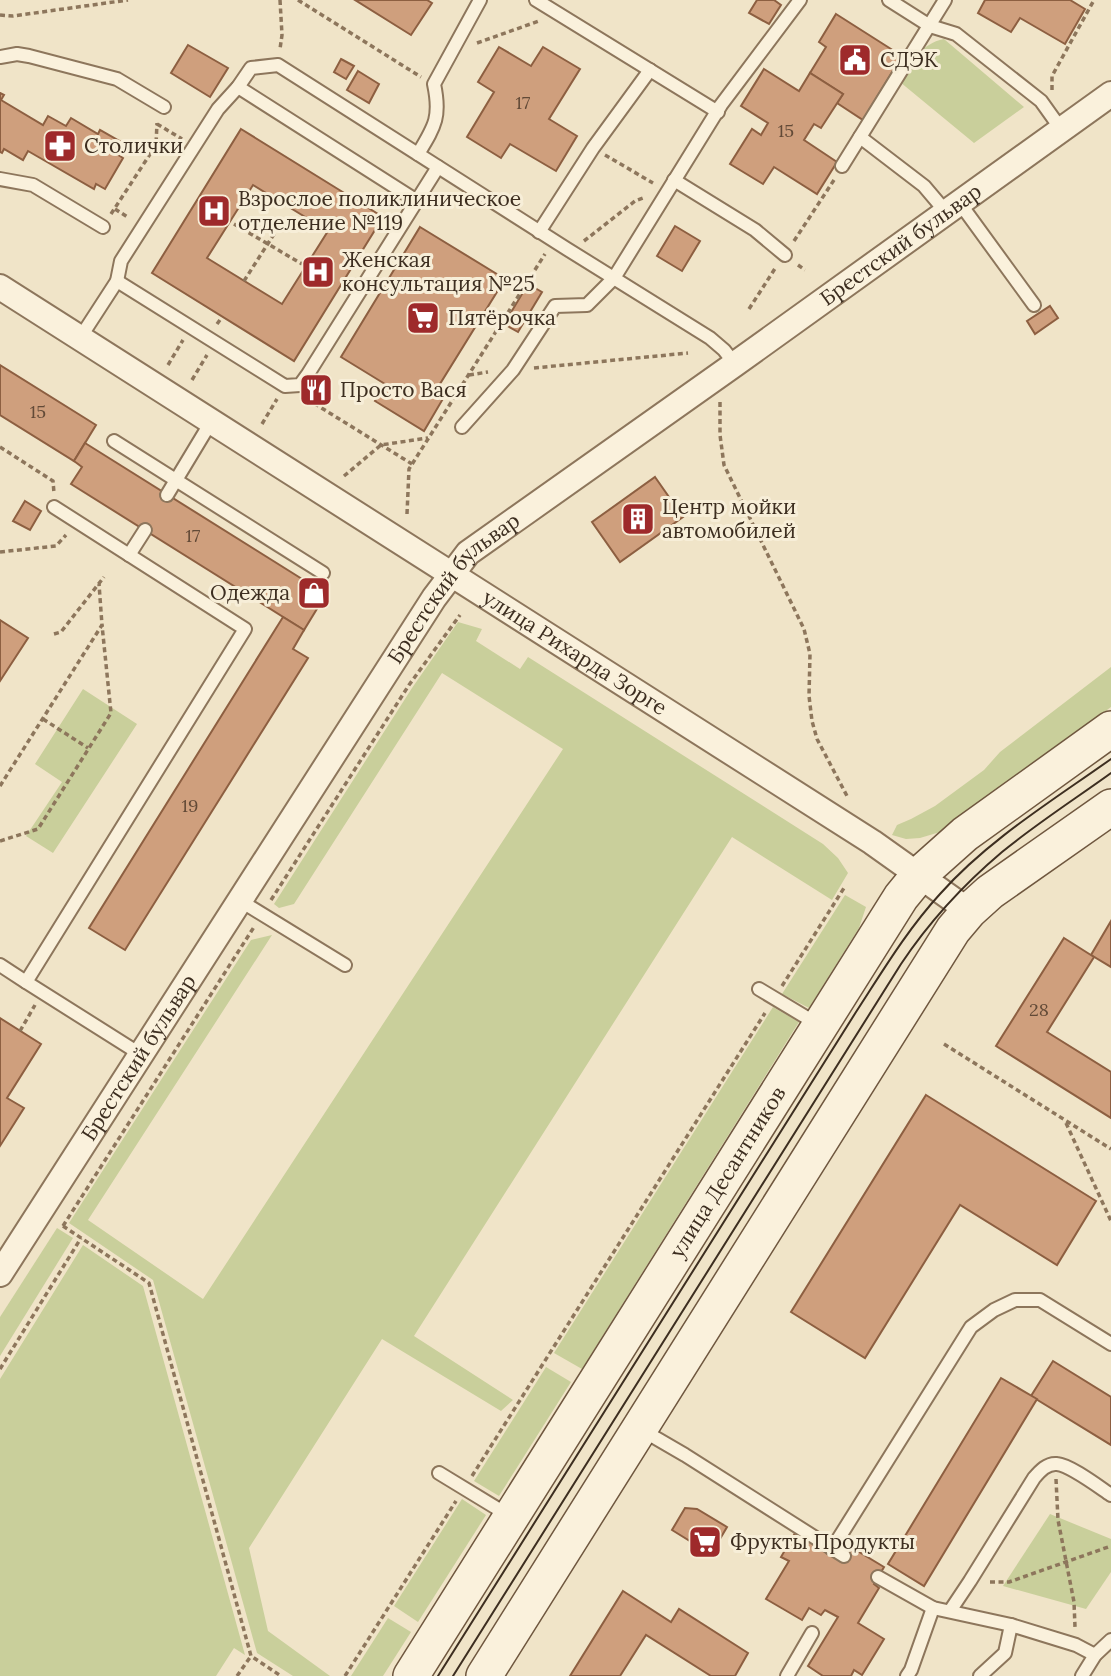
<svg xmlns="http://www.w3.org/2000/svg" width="1111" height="1676" viewBox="0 0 1111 1676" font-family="Lora,serif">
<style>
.green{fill:#c9cf9b}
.building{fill:#cf9f7d;stroke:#8d5f41;stroke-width:2;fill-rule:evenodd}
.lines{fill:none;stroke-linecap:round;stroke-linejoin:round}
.lane-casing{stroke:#8d765c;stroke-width:16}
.street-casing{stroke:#8d765c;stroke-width:28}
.secondary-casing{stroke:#6f573f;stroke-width:38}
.path{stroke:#8d765c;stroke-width:3.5;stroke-dasharray:5 3.5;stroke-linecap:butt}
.lane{stroke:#faf1dc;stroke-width:12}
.street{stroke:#faf1dc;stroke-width:24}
.secondary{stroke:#faf1dc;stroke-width:35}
.tram{stroke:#3d2e20;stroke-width:2}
.labels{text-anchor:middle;stroke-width:6;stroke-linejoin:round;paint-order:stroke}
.number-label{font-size:18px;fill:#624a37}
.poi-label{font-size:21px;fill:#3d2e20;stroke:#f7eed8;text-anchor:start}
.street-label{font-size:21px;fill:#3d2e20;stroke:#f7eed8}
</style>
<rect width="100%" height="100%" fill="#f0e4c8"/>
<g class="green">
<path d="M944 39 1024 107 974 143 900 82C911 64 921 43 944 39Z"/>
<polygon points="458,622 482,629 476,641 520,669 528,657 823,844 838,858 848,873 832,900 732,837 414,1336 513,1400 501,1411 382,1339 249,1548 268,1631 330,1676 293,1676 257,1653 153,1280 69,1223 251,940 272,935 88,1220 203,1299 563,749 442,673 294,904 279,908 274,904 412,688"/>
<polygon points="1111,667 1111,707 1017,777 940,832 920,838 906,839 892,835 897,825 911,819 935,806 984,770 1000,752"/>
<polygon points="83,689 137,724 53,853 26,836 62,782 35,764"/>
<polygon points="845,895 866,907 859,928 809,1008 782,994"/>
<polygon points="773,1007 799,1022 582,1369 554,1353"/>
<polygon points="57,1228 73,1238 0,1356 0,1317"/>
<polygon points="83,1245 143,1286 245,1655 234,1648 216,1676 0,1676 0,1379"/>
<polygon points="546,1367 571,1382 499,1496 474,1481"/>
<polygon points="462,1499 486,1515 418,1622 394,1606"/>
<polygon points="1050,1514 1111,1539 1111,1572 1086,1609 1003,1586"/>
<polygon points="388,1618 411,1632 383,1676 351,1676"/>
</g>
<g class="building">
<polygon points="355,0 427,0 432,3 411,35"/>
<polygon points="757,0 774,0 781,5 769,24 749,13"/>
<polygon points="985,0 1070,0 1085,9 1065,44 1020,18 1011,32 978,13"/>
<polygon points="836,14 902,56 863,120 837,103 843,94 810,73 826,47 819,42"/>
<polygon points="188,45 228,68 210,97 171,73"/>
<polygon points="499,47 531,66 543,47 580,69 549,119 577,136 556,171 510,144 501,158 467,137 494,92 478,82"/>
<polygon points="341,59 354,66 346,79 334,72"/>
<polygon points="764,69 799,91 810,73 843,94 821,128 814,124 804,140 837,162 817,194 774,167 763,184 730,164 752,129 761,135 768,123 741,106"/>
<polygon points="358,71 379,84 369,103 347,90"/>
<polygon points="0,93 4,95 1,100 43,125 48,116 66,126 71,118 98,134 100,130 121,142 115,153 123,158 105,189 96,184 94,189 28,151 23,160 4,149 2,153 0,152"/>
<path d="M241 129 383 217 294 361 152 273ZM253 185 328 231 282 304 207 258Z"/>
<polygon points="675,226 700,241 682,271 657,256"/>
<polygon points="420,227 505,279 435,392 444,397 424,431 375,401 385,384 341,357"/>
<polygon points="528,284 542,292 518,332 504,324"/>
<polygon points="1050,306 1058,318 1035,334 1027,321"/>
<polygon points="0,365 96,425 74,461 0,415"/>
<polygon points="317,379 326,384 316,401 307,396"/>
<polygon points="85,443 326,594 304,630 71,484 82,467 74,461"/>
<polygon points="655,477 683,517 620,562 592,522"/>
<polygon points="25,501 41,511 30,530 13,521"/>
<polygon points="283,617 304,630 293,649 308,658 125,950 89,928"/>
<polygon points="0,620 28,638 0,681"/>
<polygon points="1111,921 1111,967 1091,955"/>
<polygon points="1064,938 1094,957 1047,1032 1111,1072 1111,1118 996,1046"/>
<polygon points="0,1018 41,1044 7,1098 24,1108 0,1146"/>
<polygon points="926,1095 1096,1201 1057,1265 960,1205 865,1358 791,1312"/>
<polygon points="1053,1361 1111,1397 1111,1445 1031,1396"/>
<polygon points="1001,1378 1037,1399 924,1586 888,1564"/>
<polygon points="685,1508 697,1509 727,1527 711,1554 672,1530"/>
<polygon points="795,1533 841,1560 849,1546 884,1567 874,1584 879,1588 858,1623 884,1639 862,1675 854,1670 851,1676 823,1676 808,1666 838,1617 825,1610 821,1615 809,1608 802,1620 766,1599 789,1561 781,1557"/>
<polygon points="623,1591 671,1622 679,1609 748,1653 735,1676 711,1676 646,1635 620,1676 570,1676"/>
</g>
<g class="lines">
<defs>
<g id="lane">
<polyline points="536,0 718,112"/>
<polyline points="889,0 930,26 956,34 1041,101 1061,129"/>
<polyline points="0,57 17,54 29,56 117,79 164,107"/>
<polyline points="238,87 417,201"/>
<polyline points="860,137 924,186 946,212"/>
<path d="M418 154C435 126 441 117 434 84L480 0"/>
<polyline points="842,166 945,0"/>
<polyline points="0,179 33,185 103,227"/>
<polyline points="674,180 755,230 785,255"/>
<polyline points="959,202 1034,305"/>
<polyline points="539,232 593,148 650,70"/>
<polyline points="117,281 285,386 300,385 308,374 438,167"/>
<polyline points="80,338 117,281 121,261 218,109 238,87 251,68 278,65 567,249 710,338 724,350 735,364"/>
<polyline points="462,427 513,370 555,306 587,305 614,278 721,105 800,0"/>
<polyline points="114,441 323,573"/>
<polyline points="167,495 211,422"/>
<polyline points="54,507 245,629 26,982 140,1054"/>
<polyline points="129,555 145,530"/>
<polyline points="239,900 345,965"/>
<polyline points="0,965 26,982"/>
<polyline points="759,989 819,1025"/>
<polyline points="642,1430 685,1455 844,1556"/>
<polyline points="439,1473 508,1515"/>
<polyline points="832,1549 971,1327 994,1310 1015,1300 1040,1300 1111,1344"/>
<polyline points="878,1577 933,1608 1011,1625 1076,1645 1095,1655"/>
<path d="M950 1611 970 1581 1034 1478C1040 1471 1047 1463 1057 1464 1070 1465 1099 1487 1111 1495"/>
<polyline points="787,1676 812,1633"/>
<polyline points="907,1676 911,1670 933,1608"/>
<polyline points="980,1676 1005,1653 1011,1625"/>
<polyline points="1082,1676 1095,1655 1111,1640"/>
</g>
<g id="street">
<path id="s1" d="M0 287 872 842 969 911"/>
<path id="s2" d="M0 1274 434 598 468 553 735 364 1111 94"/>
</g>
<g id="secondary">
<path id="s3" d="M411 1676 901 897 919 875 965 834 1111 729"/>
<polyline points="484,1676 953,930 969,911 990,892 1111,807"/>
</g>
</defs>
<use href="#lane" class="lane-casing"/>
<use href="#street" class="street-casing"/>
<use href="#secondary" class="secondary-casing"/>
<g class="path">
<polyline points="280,0 282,35 280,49"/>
<polyline points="298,0 421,77"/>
<polyline points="0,15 13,16 128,0"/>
<polyline points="477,43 539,21"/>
<polyline points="1052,90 1052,76 1094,0"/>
<polyline points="157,124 182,139"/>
<polyline points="605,155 653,183"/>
<polyline points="115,209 129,218"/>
<polyline points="111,214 156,145 157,123"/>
<polyline points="234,224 302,264"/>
<polyline points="584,241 635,201 643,198"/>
<polyline points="794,241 834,180"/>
<polyline points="798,265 805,270"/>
<polyline points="244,281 283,220"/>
<polyline points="749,309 776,267"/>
<polyline points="217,324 222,317"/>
<polyline points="168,365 183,340"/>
<polyline points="534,368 688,353"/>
<polyline points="469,375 488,372"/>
<polyline points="192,380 207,355"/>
<polyline points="307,399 412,464"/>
<polyline points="720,402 720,435 724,465 804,629 810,654 809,696 812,721 817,739 847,796"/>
<polyline points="262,424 277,399"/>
<polyline points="0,447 53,481 54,493"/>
<polyline points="344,476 381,445 428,438"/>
<polyline points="407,514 409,469 545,254"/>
<polyline points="0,552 56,546 66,535"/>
<polyline points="54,634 61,632 104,577"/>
<polyline points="43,719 88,748"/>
<polyline points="0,786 102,625 99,584"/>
<polyline points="0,841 38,829 111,713 102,625"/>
<polyline points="271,900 409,685 460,615"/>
<polyline points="782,986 844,888"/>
<polyline points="20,1031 35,1005"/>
<polyline points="944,1044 1111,1149"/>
<polyline points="1066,1123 1111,1221"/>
<polyline points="63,1226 254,927"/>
<polyline points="63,1226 149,1283 251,1656 281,1676"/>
<polyline points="0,1369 81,1238"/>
<polyline points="472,1476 765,1013"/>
<polyline points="1056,1479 1058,1520 1074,1602 1075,1627"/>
<polyline points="990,1582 1009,1582 1111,1546"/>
<polyline points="237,1676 251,1656"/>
<polyline points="345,1676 456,1501"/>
</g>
<use href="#lane" class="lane"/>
<use href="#street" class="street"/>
<use href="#secondary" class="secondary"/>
<g class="tram">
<path d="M438 1676 856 1012C882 972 907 930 940 894 988 840 1052 801 1111 759"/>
<path d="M453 1676 901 964C929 922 963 885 1002 852 1036 824 1075 799 1111 773"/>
</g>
</g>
<defs>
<symbol id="civic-square" viewBox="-11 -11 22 22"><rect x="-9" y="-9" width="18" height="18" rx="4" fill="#9e2a2b" stroke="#f7eed8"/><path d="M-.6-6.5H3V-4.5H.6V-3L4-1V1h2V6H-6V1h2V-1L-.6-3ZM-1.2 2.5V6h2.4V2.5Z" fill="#fff"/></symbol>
<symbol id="pharmacy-square" viewBox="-11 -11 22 22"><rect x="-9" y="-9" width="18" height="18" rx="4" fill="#9e2a2b" stroke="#f7eed8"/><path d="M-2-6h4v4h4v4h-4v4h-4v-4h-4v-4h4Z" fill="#fff"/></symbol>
<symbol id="hospital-square" viewBox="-11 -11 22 22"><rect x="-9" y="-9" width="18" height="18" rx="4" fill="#9e2a2b" stroke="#f7eed8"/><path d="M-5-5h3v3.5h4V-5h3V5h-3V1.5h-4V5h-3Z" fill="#fff"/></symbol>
<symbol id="supermarket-square" viewBox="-11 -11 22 22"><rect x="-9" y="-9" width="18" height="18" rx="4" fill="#9e2a2b" stroke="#f7eed8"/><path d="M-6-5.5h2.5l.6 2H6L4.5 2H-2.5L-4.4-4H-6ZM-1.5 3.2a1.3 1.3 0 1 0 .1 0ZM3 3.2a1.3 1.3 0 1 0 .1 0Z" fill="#fff"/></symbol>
<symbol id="restaurant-square" viewBox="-11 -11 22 22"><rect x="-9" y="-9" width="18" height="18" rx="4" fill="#9e2a2b" stroke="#f7eed8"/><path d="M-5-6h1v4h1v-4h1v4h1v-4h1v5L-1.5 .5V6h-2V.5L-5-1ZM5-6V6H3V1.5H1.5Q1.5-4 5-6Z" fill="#fff"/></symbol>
<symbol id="building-square" viewBox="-11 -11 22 22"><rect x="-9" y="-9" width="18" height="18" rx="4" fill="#9e2a2b" stroke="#f7eed8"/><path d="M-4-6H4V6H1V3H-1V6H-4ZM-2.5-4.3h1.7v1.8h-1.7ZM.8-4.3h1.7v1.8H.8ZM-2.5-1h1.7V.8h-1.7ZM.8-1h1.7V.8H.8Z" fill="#fff"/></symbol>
<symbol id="shop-square" viewBox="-11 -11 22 22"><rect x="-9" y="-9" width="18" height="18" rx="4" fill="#9e2a2b" stroke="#f7eed8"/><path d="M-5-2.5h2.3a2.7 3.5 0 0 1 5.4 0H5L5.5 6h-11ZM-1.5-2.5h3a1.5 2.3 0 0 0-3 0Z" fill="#fff"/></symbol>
</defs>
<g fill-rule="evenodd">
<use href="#civic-square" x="836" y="41" width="38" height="38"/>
<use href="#pharmacy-square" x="41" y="127" width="38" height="38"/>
<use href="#hospital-square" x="195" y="192" width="38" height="38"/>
<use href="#hospital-square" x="299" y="253" width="38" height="38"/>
<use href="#supermarket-square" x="404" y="299" width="38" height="38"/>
<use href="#restaurant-square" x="297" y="371" width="38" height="38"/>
<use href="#building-square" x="619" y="500" width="38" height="38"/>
<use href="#shop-square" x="295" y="574" width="38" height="38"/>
<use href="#supermarket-square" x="686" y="1523" width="38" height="38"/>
</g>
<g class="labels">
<g class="number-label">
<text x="523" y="109">17</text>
<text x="786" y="137">15</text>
<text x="38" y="418">15</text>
<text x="193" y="542">17</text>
<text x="190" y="812">19</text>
<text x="1039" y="1016">28</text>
</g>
<g class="poi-label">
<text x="880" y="67">СДЭК</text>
<text x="84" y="153">Столички</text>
<text x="238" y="206">Взрослое поликлиническое<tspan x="238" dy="24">отделение №119</tspan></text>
<text x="342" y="267">Женская<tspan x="342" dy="24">консультация №25</tspan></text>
<text x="448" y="325">Пятёрочка</text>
<text x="340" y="397">Просто Вася</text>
<text x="662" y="514">Центр мойки<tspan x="662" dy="24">автомобилей</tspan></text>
<text x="290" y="600" text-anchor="end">Одежда</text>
<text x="730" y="1549">Фрукты Продукты</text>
</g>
<g class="street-label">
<text dy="7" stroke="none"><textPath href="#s2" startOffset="1391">Брестский бульвар</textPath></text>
<text dy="7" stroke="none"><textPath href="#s2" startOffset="824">Брестский бульвар</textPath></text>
<text dy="7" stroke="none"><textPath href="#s1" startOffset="681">улица Рихарда Зорге</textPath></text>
<text dy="7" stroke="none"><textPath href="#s2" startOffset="257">Брестский бульвар</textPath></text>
<text dy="7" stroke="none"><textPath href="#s3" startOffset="595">улица Десантников</textPath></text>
</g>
</g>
</svg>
